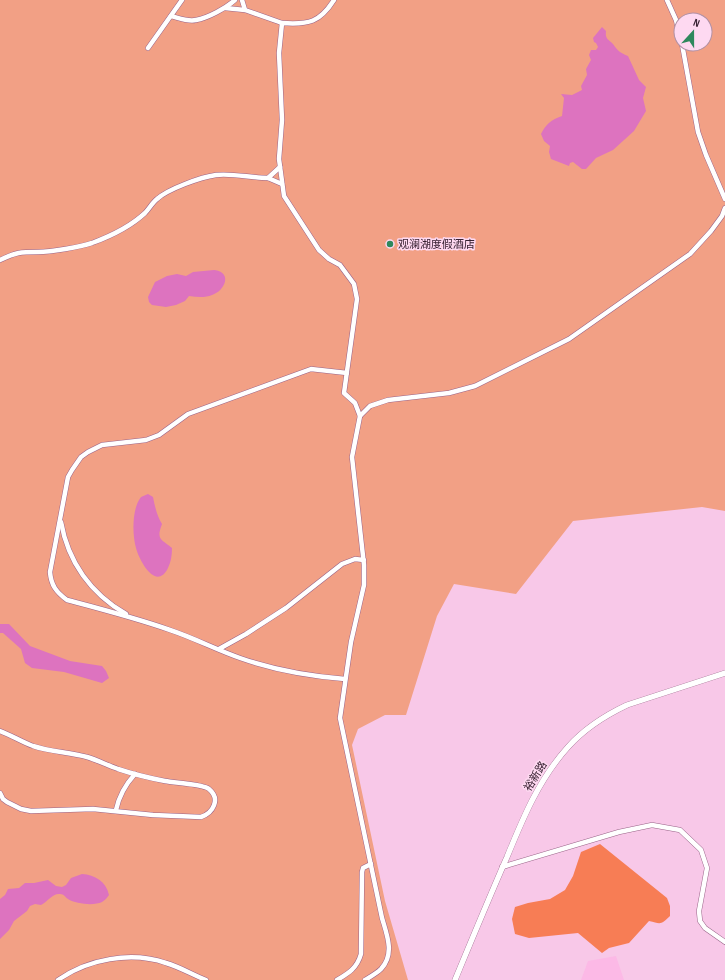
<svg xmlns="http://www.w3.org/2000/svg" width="725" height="980" viewBox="0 0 725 980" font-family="'Sofia Sans Condensed','Noto Sans SC',sans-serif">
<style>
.built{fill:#fcb9e6}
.green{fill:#f2a085;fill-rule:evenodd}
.forest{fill:#f77d55}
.water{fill:#dd73bf}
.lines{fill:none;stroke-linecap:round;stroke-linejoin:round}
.minor-casing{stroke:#996388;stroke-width:5.5}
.tertiary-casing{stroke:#996388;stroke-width:6}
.minor{stroke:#fff;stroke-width:4.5}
.tertiary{stroke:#fff;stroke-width:5.5}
.poi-dot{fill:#2f885d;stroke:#fed9f1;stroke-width:1.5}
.labels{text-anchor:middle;stroke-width:3;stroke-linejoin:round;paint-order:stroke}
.poi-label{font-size:11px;fill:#382232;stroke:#fed9f1;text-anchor:start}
.street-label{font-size:11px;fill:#382232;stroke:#fed9f1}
</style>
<rect width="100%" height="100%" fill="#f8c8e8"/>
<polygon class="built" points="616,956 624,980 581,980 588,961"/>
<path class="green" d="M0 0H725V511L702 507 573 521 516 594 454 584 437 616 406 715H385L358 729 352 745 385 901 408 980H0ZM681 20H705V44H681Z"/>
<path class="forest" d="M600 844 667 898 670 906V916C661 925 661 924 649 921L629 943 609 948 602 953 578 933 529 938 515 934 512 919 515 907 528 903 550 899 565 890 573 876 581 852Z"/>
<g class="water">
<path d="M602 27 606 31C605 39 608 39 613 44 619 52 619 52 628 56L639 80 646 87 643 98 646 111 634 131 613 150 596 158 586 169H582L573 162 570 163 569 166 551 159 549 152 550 146 544 141 541 134C546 124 551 120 562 116L564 98 561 94 572 95 582 90 581 86 587 75 586 69 591 60 589 55 591 50H596L598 47 596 43 594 42 593 38Z"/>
<path d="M214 270C233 272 225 291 212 295 205 298 197 297 189 296L185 301 176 305 166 307 152 305 149 302 148 297 155 282 167 276 177 274 186 276 193 272Z"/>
<path d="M148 494 153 497C155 507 157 516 162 524 156 540 161 539 172 548 172 555 171 562 168 568 156 592 139 560 136 548 132 534 132 508 141 497Z"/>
<polygon points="0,624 9,624 30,646 70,661 102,666 106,671 109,678 102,683 64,672 32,668 25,663 21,649 3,633 0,633"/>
<path d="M82 874C95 875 106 881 109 895 107 898 105 900 102 902 94 906 76 904 68 899 65 897 64 894 60 894 53 893 47 902 41 905L35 904 30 906 27 911 14 921 9 930 0 939V899L5 895 8 889 19 888 25 883H34L48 880 56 886 62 887 66 885 71 878Z"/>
</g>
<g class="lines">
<defs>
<g id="minor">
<polyline points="242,0 245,10 282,23"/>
<path d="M334 0C320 22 309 25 282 23L279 53 282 120 279 159 284 196 319 250 329 259 340 265 354 284 357 299 344 393 355 403 360 416"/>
<polyline points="667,0 676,20 681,42"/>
<polyline points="225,8 245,10"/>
<path d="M171 16C179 18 188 22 196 20 208 18 226 8 235 0"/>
<polyline points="682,44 698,132 706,155 725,199"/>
<polyline points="148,48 182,0"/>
<polyline points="268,178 282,184"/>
<path d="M0 260C17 252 20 252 38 252 51 252 80 247 92 243 111 236 130 227 145 213 149 209 152 203 157 199 168 189 201 177 216 175 233 173 251 178 268 178L280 167"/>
<path d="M61 522C68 562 91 594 126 614"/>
<polyline points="219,649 246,634 286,608 342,564 355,559 364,560"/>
<path d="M345 679C309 676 274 670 240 658 217 650 194 638 170 630 136 618 101 609 67 600 56 592 51 585 50 572L68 477 72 470 81 457 88 452 102 445 146 440 159 435 188 414 311 369 347 373"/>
<path d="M0 731C11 735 22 742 33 746 51 752 69 752 87 757 97 760 107 765 118 769 133 774 149 778 165 781 174 783 203 784 209 789 221 799 213 813 201 817L153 815 93 809 31 811 21 809 7 802 3 799 0 793"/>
<path d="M116 810C119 796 125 785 135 774"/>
<polyline points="502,867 619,832 652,825 680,830 701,850 707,868 699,911 700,921 705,928 725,942"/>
<path d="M58 980C88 959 131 951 166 963 180 967 193 975 206 980"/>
<path d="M337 980C349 973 357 968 361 954L362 872 363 868 371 864"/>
<path d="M365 980C370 977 377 973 381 969 395 954 387 935 382 918L340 718 351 642 364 585V565L352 457 360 416 370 406 388 400 449 393 475 386 569 339 690 254 711 231 722 216 725 208"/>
</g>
<path id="tertiary" d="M455 980C472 939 489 898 507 857 523 818 539 779 568 747 584 729 606 715 627 705L725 673"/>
</defs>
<use href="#minor" class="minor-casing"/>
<use href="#tertiary" class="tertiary-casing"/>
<use href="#minor" class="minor"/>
<use href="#tertiary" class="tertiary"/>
</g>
<circle class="poi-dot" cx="390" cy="244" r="4"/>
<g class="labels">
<g class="poi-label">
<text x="398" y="248">观澜湖度假酒店</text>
</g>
<g class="street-label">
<text transform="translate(535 776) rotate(-58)" y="4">裕新路</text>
</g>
</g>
<g transform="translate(693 32) rotate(21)"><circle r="19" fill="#fed9f1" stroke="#af90a5"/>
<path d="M0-3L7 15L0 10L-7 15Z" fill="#2f885d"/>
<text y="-6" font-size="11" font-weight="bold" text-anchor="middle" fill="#382232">N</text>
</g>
</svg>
